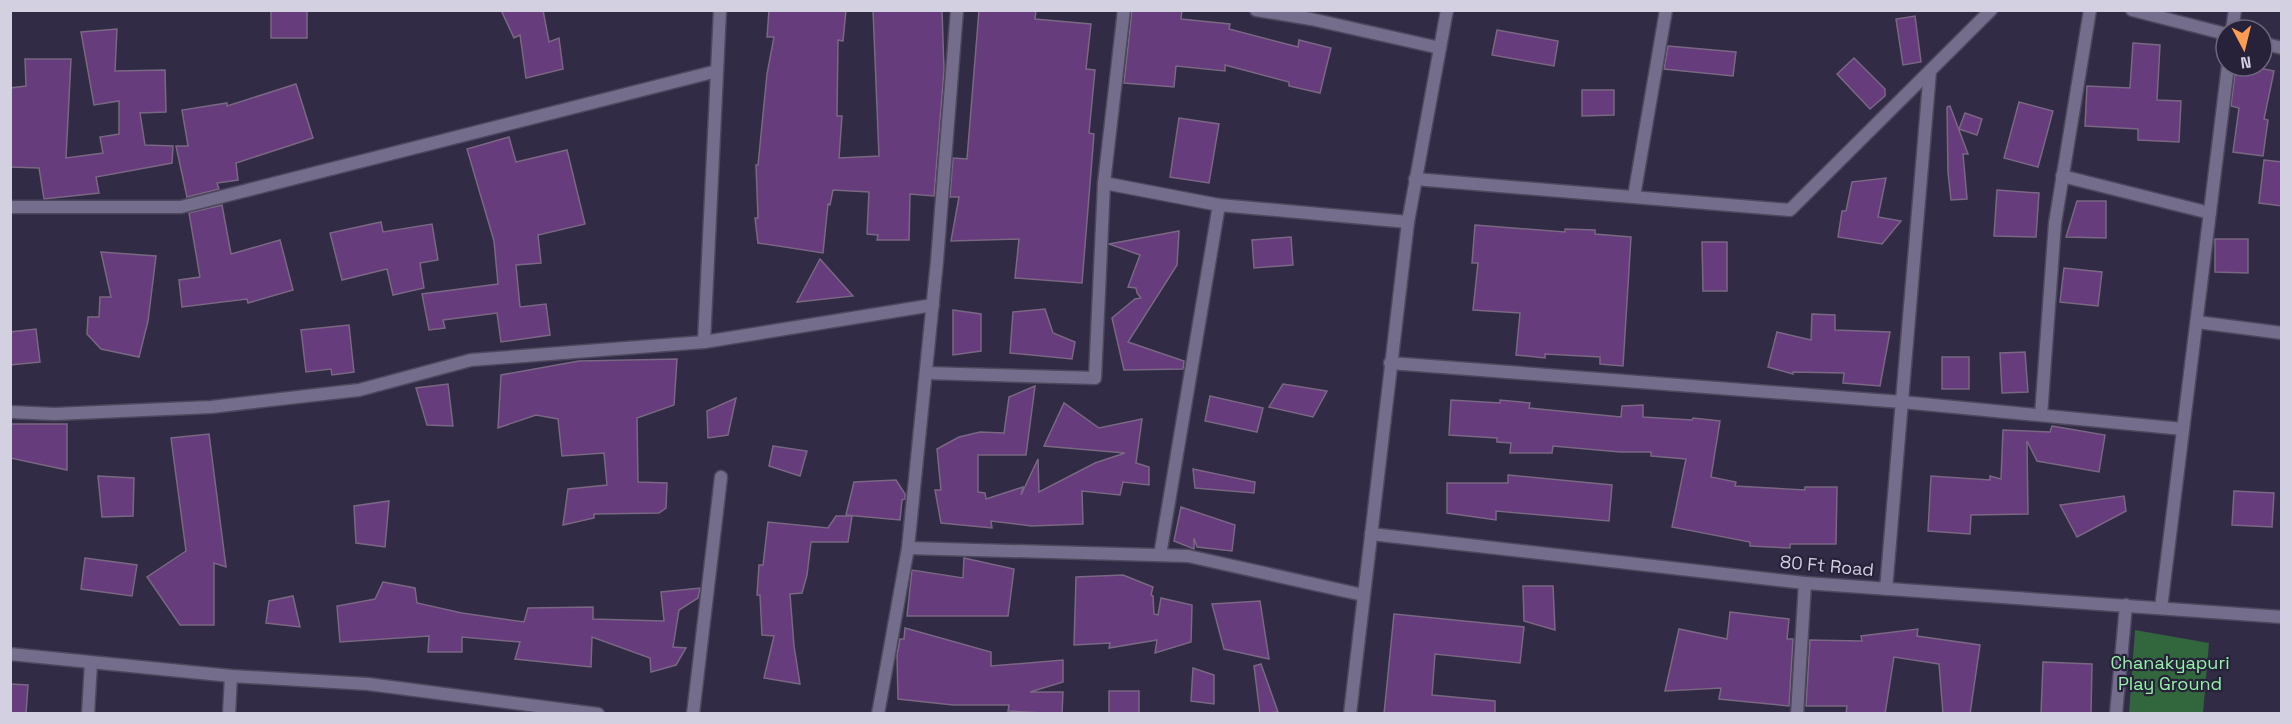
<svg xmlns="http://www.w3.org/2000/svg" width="2292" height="724" viewBox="0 0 2292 724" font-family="'Space Grotesk',sans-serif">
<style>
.green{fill:#32663d}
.building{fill:#673c7c;stroke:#796783;stroke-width:1.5}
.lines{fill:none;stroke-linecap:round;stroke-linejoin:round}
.minor-casing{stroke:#4d485e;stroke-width:15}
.minor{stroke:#746d8b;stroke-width:12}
.labels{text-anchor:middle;stroke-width:4.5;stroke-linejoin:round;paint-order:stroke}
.street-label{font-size:18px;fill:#d3d0e1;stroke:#27213a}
.park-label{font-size:18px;fill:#92f4a5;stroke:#27213a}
</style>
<rect width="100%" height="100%" fill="#312b45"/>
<polygon class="green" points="2135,630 2209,643 2203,713 2129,713"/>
<g class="building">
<rect x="271" y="10" width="36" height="28"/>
<polygon points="501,10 543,10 549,42 559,38 563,69 526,78 520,35 514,38"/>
<polygon points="769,10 846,10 843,41 838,40 837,116 842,116 839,158 879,156 873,10 942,10 944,70 934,196 910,194 909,240 877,240 878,235 867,234 869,192 833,190 830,205 828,204 823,253 758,243 755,218 758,218 756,165 758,165 767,74 774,37 767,37"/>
<polygon points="979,10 1036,10 1035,19 1091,24 1086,69 1095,70 1089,133 1094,134 1082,283 1015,278 1019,239 951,241 959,197 950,197 953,158 967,159"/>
<polygon points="1132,10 1182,10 1181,19 1230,24 1229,29 1298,47 1299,40 1331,48 1320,93 1289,86 1289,82 1225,65 1225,71 1176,66 1174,87 1124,83"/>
<polygon points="1915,16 1921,62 1903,65 1896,19"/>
<polygon points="117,29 115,71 165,70 166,112 140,113 145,145 173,146 172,163 96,177 99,193 44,199 39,168 10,167 10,88 26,86 25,59 71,59 66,158 103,153 100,137 119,134 119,101 94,105 81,32"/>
<polygon points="1497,30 1558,41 1554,66 1492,55"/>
<polygon points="2133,43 2160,45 2157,100 2181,101 2179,142 2138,140 2138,129 2085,126 2087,86 2130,88"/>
<polygon points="1668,46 1736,52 1733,76 1664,69"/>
<polygon points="1854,58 1885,89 1885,96 1870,109 1837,74"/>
<polygon points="2236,66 2250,66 2274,71 2264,119 2268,120 2263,156 2233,152 2239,108 2231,106"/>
<polygon points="296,84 313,138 236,163 238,180 217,183 219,189 187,197 176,146 188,146 182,110 227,103 227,106"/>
<polygon points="1582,90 1614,90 1614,115 1582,116"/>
<polygon points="2019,102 2053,111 2038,167 2004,158"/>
<polygon points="1950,106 1968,154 1963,154 1967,199 1951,200 1948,172 1947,107"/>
<polygon points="1965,113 1982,119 1977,135 1959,129"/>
<polygon points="1179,118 1219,124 1209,183 1170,177"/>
<polygon points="509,137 516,162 567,150 585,224 538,235 541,263 516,265 520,307 546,304 550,335 501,342 497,313 443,320 445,328 429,330 422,294 498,284 494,241 467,149"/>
<polygon points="2264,160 2282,162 2282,206 2259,203"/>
<polygon points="1886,178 1878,217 1901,221 1882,244 1838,237 1842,211 1846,211 1852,182"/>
<polygon points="1997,190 2039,193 2036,237 1994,236"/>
<polygon points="2077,201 2106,201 2106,238 2066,237"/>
<polygon points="222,205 231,254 280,240 293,290 248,303 247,299 182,307 179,280 200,277 189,213"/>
<polygon points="381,222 383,232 432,224 438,260 420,263 424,288 393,295 387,269 342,280 330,233"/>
<polygon points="1475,225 1565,232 1565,229 1595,230 1595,234 1631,237 1623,366 1600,364 1600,357 1545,354 1545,358 1516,355 1520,313 1473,310 1478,263 1472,263"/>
<polygon points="1179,231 1177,265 1128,342 1184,361 1183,369 1124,370 1112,318 1135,299 1141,298 1137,293 1136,288 1128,287 1140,255 1109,244"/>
<polygon points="1291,237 1293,265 1254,268 1252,240"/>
<polygon points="2215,239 2248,239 2248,273 2215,272"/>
<polygon points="1702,242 1727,242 1727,291 1703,291"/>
<polygon points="101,252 156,256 148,321 139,357 101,349 87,334 88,317 99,317 100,297 111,297"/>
<polygon points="820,259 853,296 797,302"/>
<polygon points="2064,268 2102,272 2098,306 2060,302"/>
<polygon points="1045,309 1053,333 1075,342 1072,359 1010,353 1013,312"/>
<polygon points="953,310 981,314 981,351 953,355"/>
<polygon points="1812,314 1835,315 1835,330 1890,332 1880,386 1843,383 1844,373 1793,372 1793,374 1768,367 1777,332 1811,340"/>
<polygon points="349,325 354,372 332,375 331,369 306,372 301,330"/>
<polygon points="36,329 40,362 10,365 10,332"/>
<polygon points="2025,352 2028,392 2002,393 2000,353"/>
<rect x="1942" y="357" width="27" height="32"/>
<polygon points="677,359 674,405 637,418 638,482 667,483 666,508 659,513 594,514 594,518 563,525 568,489 607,485 604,453 562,456 558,419 536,415 498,428 501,375 579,361"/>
<polygon points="448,384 453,426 427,425 416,388"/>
<polygon points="1283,384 1327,391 1313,417 1269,407"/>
<polygon points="1035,386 1026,455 978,455 978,492 985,493 986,499 1023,487 1021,495 1038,459 1039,492 1095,463 1125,453 1044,446 1064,403 1099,428 1142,419 1136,463 1149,467 1149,485 1123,482 1120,495 1082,491 1083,524 1032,526 991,521 992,528 941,523 935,490 941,490 937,449 959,437 980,432 1004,433 1009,397"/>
<polygon points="1210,396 1263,408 1257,432 1205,421"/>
<polygon points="736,398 728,435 708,438 707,411"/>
<polygon points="1451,400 1500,403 1500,400 1530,403 1529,408 1621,417 1622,406 1643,405 1643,417 1692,420 1693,418 1720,421 1711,477 1736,482 1735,486 1805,490 1805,487 1837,487 1836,544 1790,544 1790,548 1750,546 1750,542 1672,527 1686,459 1651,456 1651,452 1620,452 1553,446 1552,453 1510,453 1511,443 1497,442 1497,438 1449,435"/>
<polygon points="10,424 67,424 67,470 10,458"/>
<polygon points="2052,426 2105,435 2099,472 2037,461 2027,441 2028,514 1971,515 1970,534 1928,531 1931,476 1990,480 1990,476 2001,479 2003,430 2050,432"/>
<polygon points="209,434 226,567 214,563 214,625 180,625 147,577 186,551 171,438"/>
<polygon points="773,446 807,451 800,476 769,466"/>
<polygon points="1193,469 1255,482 1254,493 1195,488"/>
<polygon points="1508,475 1612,485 1609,521 1496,511 1496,520 1447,513 1447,483 1508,483"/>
<polygon points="98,476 134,478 133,516 102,517"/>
<polygon points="896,480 905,494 905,499 902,500 900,520 846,515 854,482"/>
<polygon points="2234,491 2274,493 2272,527 2232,525"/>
<polygon points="2124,496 2126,511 2077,537 2060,505"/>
<polygon points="389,501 385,547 356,543 354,506"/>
<polygon points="1181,507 1235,525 1232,551 1197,547 1194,538 1194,549 1174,541"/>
<polygon points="836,516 852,516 848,542 811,542 807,575 802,593 790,594 794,646 800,684 764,678 774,636 762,635 760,595 757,595 759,565 763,565 768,522 828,528"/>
<polygon points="85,558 137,565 132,596 81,589"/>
<polygon points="964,558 1014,569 1008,616 907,616 912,570 963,578"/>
<polygon points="1123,575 1153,587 1151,595 1153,596 1154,614 1158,615 1161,598 1192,605 1191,642 1155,653 1157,640 1109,648 1110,643 1074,645 1076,577"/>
<polygon points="383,582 415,588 417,603 462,613 524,622 528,608 593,607 593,619 664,621 661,592 700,588 698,598 679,610 673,647 686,648 676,665 651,672 650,658 592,637 591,667 515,659 520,642 462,637 462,652 428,652 429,636 340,642 337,606 375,599"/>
<polygon points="1523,586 1553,586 1555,630 1524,621"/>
<polygon points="293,596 300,627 266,623 269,601"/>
<polygon points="1260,601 1269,659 1224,649 1212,604"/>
<polygon points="1730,612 1789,619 1787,639 1793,639 1789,706 1719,699 1721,688 1665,691 1679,629 1727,639"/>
<polygon points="1394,614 1524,627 1520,663 1435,654 1432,695 1495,701 1495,714 1384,714"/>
<polygon points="905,628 991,652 991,666 1063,660 1063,682 1030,692 1063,692 1062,714 1008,711 1009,705 953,705 898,699 897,655 900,639 904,639"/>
<polygon points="1918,629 1917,636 1980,645 1970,714 1943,714 1939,664 1894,657 1885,714 1846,714 1847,706 1806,706 1810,640 1862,641 1861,636"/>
<polygon points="2043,662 2092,664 2091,714 2041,714"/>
<polygon points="1261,664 1278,712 1260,714 1254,666"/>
<polygon points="1193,668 1214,675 1214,704 1191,701"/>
<polygon points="10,684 28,685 26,714 10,714"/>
<rect x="1109" y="691" width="30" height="23"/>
</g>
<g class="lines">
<defs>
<g id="minor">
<polyline points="1256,10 1311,19 1440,48"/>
<polyline points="2132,10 2226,34"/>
<polyline points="2232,30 2235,10"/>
<polyline points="2262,43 2282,48"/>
<polyline points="2062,176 2210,213"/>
<polyline points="1415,179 1790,210 1991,10"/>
<polyline points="1104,183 1219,205 1408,222"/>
<polyline points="1634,196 1666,10"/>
<polyline points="10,207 181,207 717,71"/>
<polyline points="2197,322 2282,333"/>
<polyline points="704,342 720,10"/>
<polyline points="1390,363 1902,402 2183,429"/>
<polyline points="926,373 1095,378 1104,183 1124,10"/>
<polyline points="10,412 55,414 211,407 359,390 471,360 704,342 933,305"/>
<polyline points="2041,415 2055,223 2090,10"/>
<polyline points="1371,534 1805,583 2282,617"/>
<polyline points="908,548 937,261 957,10"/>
<polyline points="1160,555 1219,205"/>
<polyline points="1886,589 1930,71"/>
<polyline points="2161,608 2228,66"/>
<polyline points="10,654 231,676 368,684 598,714"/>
<polyline points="88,714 91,663"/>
<polyline points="229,714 231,676"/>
<polyline points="693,714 721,477"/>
<polyline points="878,714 908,548 1188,556 1363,595"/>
<polyline points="1350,714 1408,222 1447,10"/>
<polyline points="1797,714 1805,583"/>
<polyline points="2116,714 2126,605"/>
</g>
</defs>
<use href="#minor" class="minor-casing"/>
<use href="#minor" class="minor"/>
</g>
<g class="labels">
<g class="street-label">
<text transform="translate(1827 566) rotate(5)" y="6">80 Ft Road</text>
</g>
<g class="park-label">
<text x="2170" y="669">Chanakyapuri<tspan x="2170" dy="21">Play Ground</tspan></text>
</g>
</g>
<rect width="2292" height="724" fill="none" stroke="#d3d0e1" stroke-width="24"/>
<g transform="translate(2244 48) rotate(173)"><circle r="28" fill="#27213a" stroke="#6c677d" stroke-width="1.5"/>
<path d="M0-4.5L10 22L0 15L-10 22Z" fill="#fc9d53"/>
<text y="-9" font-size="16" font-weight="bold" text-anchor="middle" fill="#d3d0e1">N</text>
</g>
</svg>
